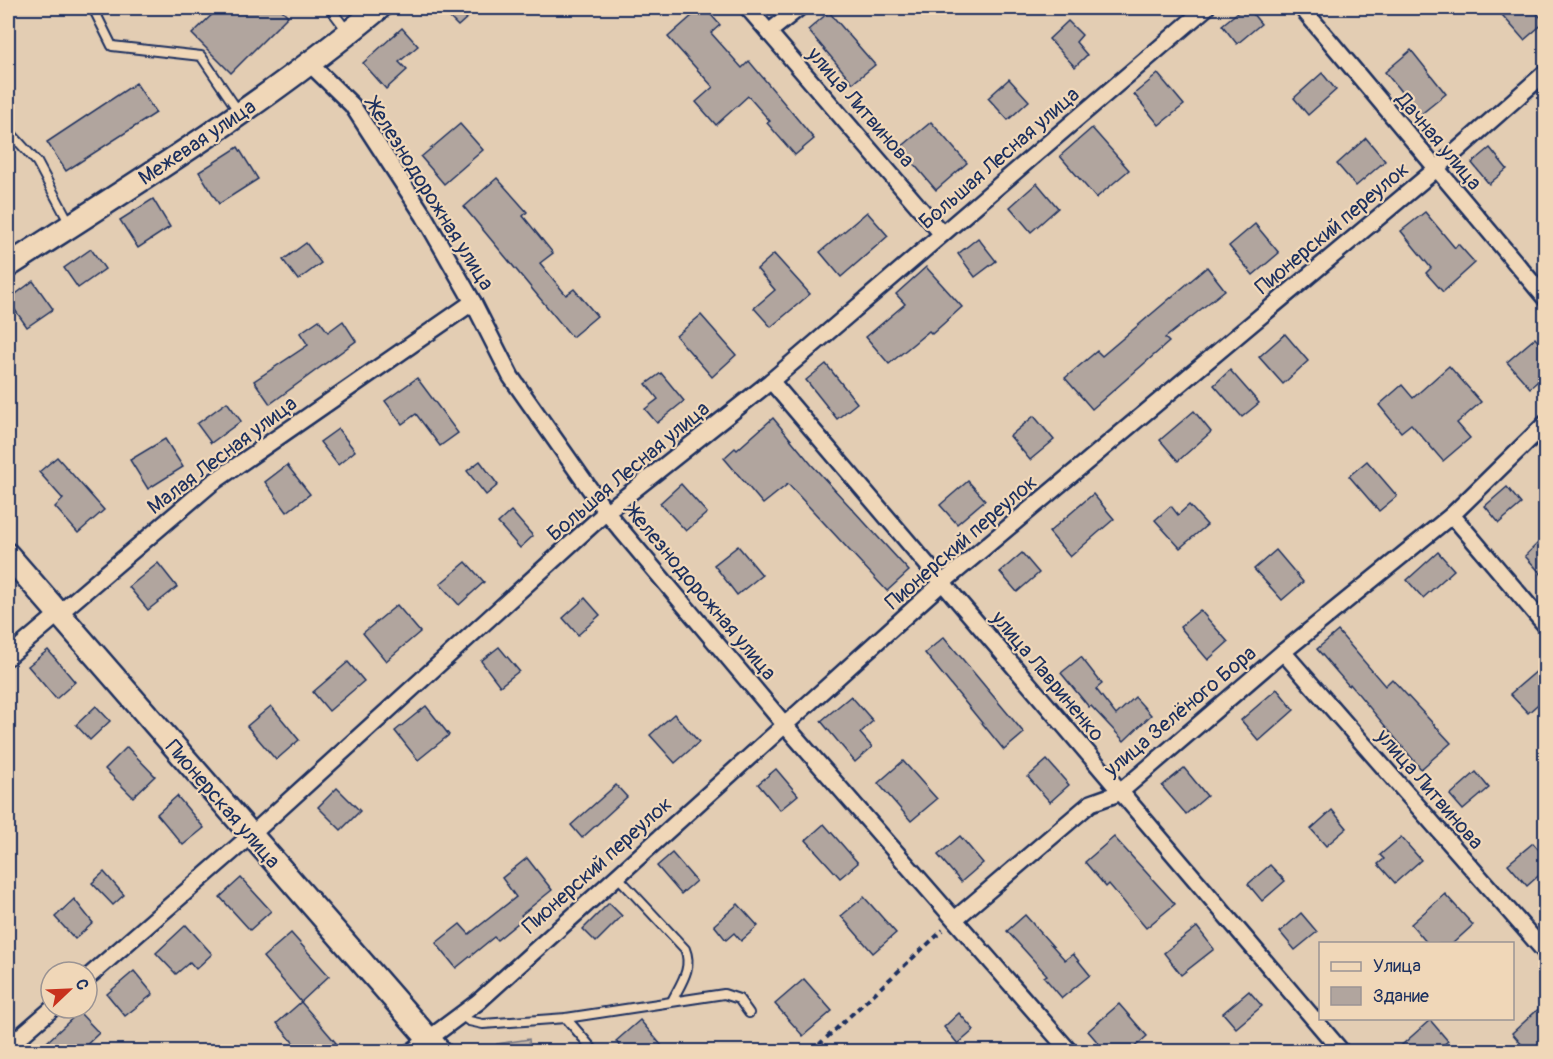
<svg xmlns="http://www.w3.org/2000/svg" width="1553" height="1059" viewBox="0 0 1553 1059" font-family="Pangolin,sans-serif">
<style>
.green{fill:#c6b6a6;stroke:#707282;stroke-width:1.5}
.building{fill:#b1a59e;stroke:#1b2f5e;stroke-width:1.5}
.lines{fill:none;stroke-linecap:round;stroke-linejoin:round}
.lane-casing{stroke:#1b2f5e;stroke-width:12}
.street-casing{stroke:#1b2f5e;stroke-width:20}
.secondary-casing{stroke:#1b2f5e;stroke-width:27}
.path{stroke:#1b2f5e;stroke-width:4;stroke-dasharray:6 4.5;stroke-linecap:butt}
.lane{stroke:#f0d7b8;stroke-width:8}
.street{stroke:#f0d7b8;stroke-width:15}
.secondary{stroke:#f0d7b8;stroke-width:22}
.labels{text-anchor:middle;stroke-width:4.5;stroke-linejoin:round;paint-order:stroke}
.street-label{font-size:21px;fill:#1b2f5e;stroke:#f0d7b8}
</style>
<rect width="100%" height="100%" fill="#e3cdb3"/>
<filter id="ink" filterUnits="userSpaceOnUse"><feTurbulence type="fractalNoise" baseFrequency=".0167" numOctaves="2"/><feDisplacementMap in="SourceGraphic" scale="12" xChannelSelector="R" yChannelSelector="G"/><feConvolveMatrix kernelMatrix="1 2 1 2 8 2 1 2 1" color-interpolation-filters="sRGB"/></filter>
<g filter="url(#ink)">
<polygon class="green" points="529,1039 530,1051 491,1051 497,1044"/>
<g class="building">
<polygon points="219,8 280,8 288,16 231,73 192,34"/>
<polygon points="440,8 478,8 458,26"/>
<polygon points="701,8 705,8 720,25 711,33 742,68 749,61 814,139 795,155 767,123 770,121 748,96 716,125 696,102 713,87 668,37"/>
<polygon points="1243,8 1248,8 1261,24 1237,44 1222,25"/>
<polygon points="1496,8 1532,8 1545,22 1524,40"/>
<polygon points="829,12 875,65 853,83 808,30"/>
<polygon points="1068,21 1082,35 1076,42 1087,55 1075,67 1049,39"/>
<polygon points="402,28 418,46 399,62 407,70 386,89 363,63"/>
<polygon points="1411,50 1446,94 1420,115 1385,72"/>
<polygon points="1322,73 1336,90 1308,115 1294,98"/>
<polygon points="1158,74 1184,105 1159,125 1134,94"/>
<polygon points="1009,79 1029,101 1008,120 988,98"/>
<polygon points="136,83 156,113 66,171 47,142"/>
<polygon points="931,122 967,163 936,190 900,148"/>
<polygon points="460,124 483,150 444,184 421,157"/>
<polygon points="1092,128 1129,170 1096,198 1060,156"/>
<polygon points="1366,138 1385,161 1356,186 1337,164"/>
<polygon points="238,147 258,179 219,204 199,172"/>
<polygon points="1490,148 1507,169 1489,184 1472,163"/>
<polygon points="497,178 527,212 523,216 553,253 540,263 566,295 574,289 597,316 572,337 464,207"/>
<polygon points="1037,183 1058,208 1031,232 1010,207"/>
<polygon points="153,199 170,227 138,248 120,220"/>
<polygon points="867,212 888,236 841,277 820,252"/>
<polygon points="1425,212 1455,248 1458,244 1475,263 1443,292 1426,273 1431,268 1401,231"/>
<polygon points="1255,224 1279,253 1253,275 1229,246"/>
<polygon points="978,238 996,261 975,277 958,254"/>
<polygon points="306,243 321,263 298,280 283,260"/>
<polygon points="91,249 105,269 78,288 64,268"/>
<polygon points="774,254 810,294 771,327 754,308 775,290 757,269"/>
<polygon points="926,267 962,307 932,334 929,331 889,364 866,337 905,304 896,294"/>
<polygon points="1207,267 1225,290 1165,338 1169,342 1092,409 1065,378 1097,351 1102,356"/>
<polygon points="33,281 53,309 27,327 8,300"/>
<polygon points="701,315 736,355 712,377 676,336"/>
<polygon points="319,320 328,332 343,321 356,341 270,404 254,381 308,345 300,333"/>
<polygon points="1285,334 1308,361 1283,384 1259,357"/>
<polygon points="1535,338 1545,350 1545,375 1530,388 1507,362"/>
<polygon points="826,364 857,403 837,419 806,380"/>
<polygon points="1449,366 1481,402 1457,423 1470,438 1443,461 1411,424 1401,432 1379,405 1402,385 1413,398"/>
<polygon points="1230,370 1259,403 1242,417 1214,385"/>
<polygon points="661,373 684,401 657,423 645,409 658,399 646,384"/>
<polygon points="417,378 458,433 440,446 416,414 402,424 385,401"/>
<polygon points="227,402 241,421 211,443 197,424"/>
<polygon points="1194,411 1211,432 1178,461 1160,440"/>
<polygon points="1034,416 1054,440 1030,460 1010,436"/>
<polygon points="773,418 811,464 909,571 887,591 788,484 763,504 724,458 735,448 737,450"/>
<polygon points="338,429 355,451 338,465 320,442"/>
<polygon points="165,439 183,467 148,489 130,460"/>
<polygon points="57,457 104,510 78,533 55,507 63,499 39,472"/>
<polygon points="480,461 498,485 486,495 467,471"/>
<polygon points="1367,461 1397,496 1379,511 1349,476"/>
<polygon points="287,465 310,494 287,512 265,482"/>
<polygon points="968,481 985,500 957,524 940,505"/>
<polygon points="681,484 707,513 686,531 660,503"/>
<polygon points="1507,487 1521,504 1499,523 1485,506"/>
<polygon points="1093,494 1114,519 1070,557 1049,532"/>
<polygon points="1189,505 1207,525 1180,548 1155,520 1171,506 1178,515"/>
<polygon points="511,511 533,536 520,548 498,523"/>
<polygon points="1545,536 1545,578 1525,556"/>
<polygon points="738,546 762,575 737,595 714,565"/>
<polygon points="1276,550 1303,582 1282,600 1254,569"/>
<polygon points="1438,552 1454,570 1423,598 1407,580"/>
<polygon points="1022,553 1039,573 1017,592 1000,572"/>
<polygon points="466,562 484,582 459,605 440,584"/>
<polygon points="158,563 177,587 148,610 129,587"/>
<polygon points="585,598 600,615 578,635 563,618"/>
<polygon points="397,605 420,632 386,661 363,633"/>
<polygon points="1200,610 1228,642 1208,660 1180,627"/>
<polygon points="1338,631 1385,686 1392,679 1451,743 1421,769 1350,684 1349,686 1317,649"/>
<polygon points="944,637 1024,733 1004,750 925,653"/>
<polygon points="499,647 519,671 500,686 481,661"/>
<polygon points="48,650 75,682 56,699 28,666"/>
<polygon points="1081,657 1102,684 1096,689 1116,715 1135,697 1151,715 1124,741 1091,706 1089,707 1061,673"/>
<polygon points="348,662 364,681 329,711 313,692"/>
<polygon points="1538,670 1545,678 1545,698 1528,713 1510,694"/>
<polygon points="1277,689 1294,710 1259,741 1241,720"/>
<polygon points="851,696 873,721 860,733 872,747 855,762 821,721"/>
<polygon points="96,706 110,721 90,740 76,725"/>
<polygon points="271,706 299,740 276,760 247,726"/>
<polygon points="426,706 449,735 418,760 395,731"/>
<polygon points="674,714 699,742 675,763 650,735"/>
<polygon points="127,747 155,776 133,797 105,769"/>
<polygon points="1047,760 1069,785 1050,802 1028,777"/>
<polygon points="903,761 937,799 911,821 878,783"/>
<polygon points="1184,768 1207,796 1186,814 1162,786"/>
<polygon points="776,769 798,795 780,810 758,784"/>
<polygon points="1476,772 1489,788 1463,810 1450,795"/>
<polygon points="616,785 627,797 582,838 571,825"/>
<polygon points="337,788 360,811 341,830 318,807"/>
<polygon points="177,796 204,828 183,845 157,814"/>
<polygon points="1332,810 1347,828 1326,846 1311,829"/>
<polygon points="824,824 858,863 840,878 806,840"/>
<polygon points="960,836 983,863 961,882 938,855"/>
<polygon points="1114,837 1175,904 1146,928 1109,884 1106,887 1085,862"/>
<polygon points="1401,837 1421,860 1395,883 1378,864 1384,859 1380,855"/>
<polygon points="1533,843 1545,857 1545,870 1527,886 1508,864"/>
<polygon points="672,853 696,881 681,894 657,866"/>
<polygon points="527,858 552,890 521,915 524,918 497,940 494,937 456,968 436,943 460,924 469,934 516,897 502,878"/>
<polygon points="1270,865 1285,881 1262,901 1248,884"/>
<polygon points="104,872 124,895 113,905 92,883"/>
<polygon points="241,878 271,911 250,930 220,897"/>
<polygon points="1445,894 1473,925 1452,944 1428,944 1411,924"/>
<polygon points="864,897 896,933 873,953 841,916"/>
<polygon points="74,899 93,923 75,939 55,917"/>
<polygon points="609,903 622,916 596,942 583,929"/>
<polygon points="738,904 758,926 741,941 734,933 726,940 714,925"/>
<polygon points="1301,913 1317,932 1295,950 1280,932"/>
<polygon points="1025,915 1065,960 1073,954 1090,975 1062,998 1044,977 1047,975 1007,931"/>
<polygon points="186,925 212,954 196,969 190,962 176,974 156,953"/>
<polygon points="1197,927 1214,949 1181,975 1164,953"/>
<polygon points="291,933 329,976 301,1002 263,957"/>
<polygon points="134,971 153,994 125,1016 107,994"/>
<polygon points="804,979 832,1011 803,1036 775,1004"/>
<polygon points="1249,991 1262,1006 1236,1028 1223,1013"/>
<polygon points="301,1002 336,1043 326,1052 301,1052 277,1023"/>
<polygon points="1545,1003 1545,1052 1528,1052 1512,1033"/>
<polygon points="1119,1004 1147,1036 1129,1052 1106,1052 1088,1031"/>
<polygon points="79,1012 99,1033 79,1052 56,1052 47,1042"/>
<polygon points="959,1013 974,1030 958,1044 944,1027"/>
<polygon points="640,1020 667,1052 624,1052 616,1041"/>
<polygon points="1430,1020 1448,1041 1435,1052 1394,1052"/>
</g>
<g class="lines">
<defs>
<g id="lane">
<polyline points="93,8 112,46 201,56 239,112"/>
<polyline points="330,8 348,32"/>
<polyline points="8,130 37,162 70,224"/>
<path d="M617 876 685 949C693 968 681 983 672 1001"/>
<polyline points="460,1014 469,1021 483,1024 566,1018 724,994 739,999 749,1013"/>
<polyline points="566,1018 595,1052"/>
</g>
<g id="street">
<polyline points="748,8 942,234"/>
<polyline points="1302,8 1546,299"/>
<polyline points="769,32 799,8"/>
<polyline points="310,64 352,105 424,216 473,302 511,377 606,512 784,724 1070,1052"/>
<polyline points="771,381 1342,1052"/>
<polyline points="1452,515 1546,626"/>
<polyline points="1283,652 1546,953"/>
<polyline points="8,657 212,483 473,302"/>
<polyline points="955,919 1091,803 1119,793 1283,652 1452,515 1546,423"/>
<polyline points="87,978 250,836 606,512 771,381 1206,8"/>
<polyline points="8,1047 53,1008"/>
<polyline points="411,1052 478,1002 942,583 1435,170 1546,72"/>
</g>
<g id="secondary">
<path d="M8 266C135 184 263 105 379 8"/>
<polyline points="8,555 440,1052"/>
</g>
</defs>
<use href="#lane" class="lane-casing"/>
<use href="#street" class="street-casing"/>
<use href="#secondary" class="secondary-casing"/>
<polyline class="path" points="811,1052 943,930"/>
<use href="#lane" class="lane"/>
<use href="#street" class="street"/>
<use href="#secondary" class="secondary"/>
</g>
</g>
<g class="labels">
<g class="street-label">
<text transform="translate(861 107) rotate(49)" y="7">улица Литвинова</text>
<text transform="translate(1439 141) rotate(50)" y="7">Дачная улица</text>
<text transform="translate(197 142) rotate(-34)" y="7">Межевая улица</text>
<text transform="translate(999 158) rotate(-41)" y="7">Большая Лесная улица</text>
<text transform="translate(430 194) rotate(58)" y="7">Железнодорожная улица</text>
<text transform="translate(1332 228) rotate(-40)" y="7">Пионерский переулок</text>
<text transform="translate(222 455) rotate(-37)" y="7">Малая Лесная улица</text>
<text transform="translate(628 471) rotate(-40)" y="7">Большая Лесная улица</text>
<text transform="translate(961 542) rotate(-41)" y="7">Пионерский переулок</text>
<text transform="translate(701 592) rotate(50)" y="7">Железнодорожная улица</text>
<text transform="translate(1048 676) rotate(50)" y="7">улица Лавриненко</text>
<text transform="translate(1180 711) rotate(-40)" y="7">улица Зелёного Бора</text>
<text transform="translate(1430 789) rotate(49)" y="7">улица Литвинова</text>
<text transform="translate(223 804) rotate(49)" y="7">Пионерская улица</text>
<text transform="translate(597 865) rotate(-42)" y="7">Пионерский переулок</text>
</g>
</g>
<rect width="1553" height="1059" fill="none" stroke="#f0d7b8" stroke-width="30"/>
<rect x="15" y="15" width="1523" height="1029" fill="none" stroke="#1b2f5e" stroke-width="2" filter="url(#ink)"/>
<rect x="1319" y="942" width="195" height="78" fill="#f0d7b8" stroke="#9b9494" stroke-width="1.5"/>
<rect x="1331" y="962" width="30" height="9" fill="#f0d7b8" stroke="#9b9494" stroke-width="1.5"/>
<text x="1373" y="972" font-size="18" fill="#1b2f5e">Улица</text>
<rect x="1331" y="987" width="30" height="18" fill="#b1a59e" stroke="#9b9494" stroke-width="1.5"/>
<text x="1373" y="1002" font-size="18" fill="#1b2f5e">Здание</text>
<g transform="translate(69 990) rotate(67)"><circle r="28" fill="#f0d7b8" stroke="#9b9494" stroke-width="1.5"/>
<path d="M0-4.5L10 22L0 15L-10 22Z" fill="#c8321e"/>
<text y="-9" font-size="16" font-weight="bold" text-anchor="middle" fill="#1b2f5e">С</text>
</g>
</svg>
